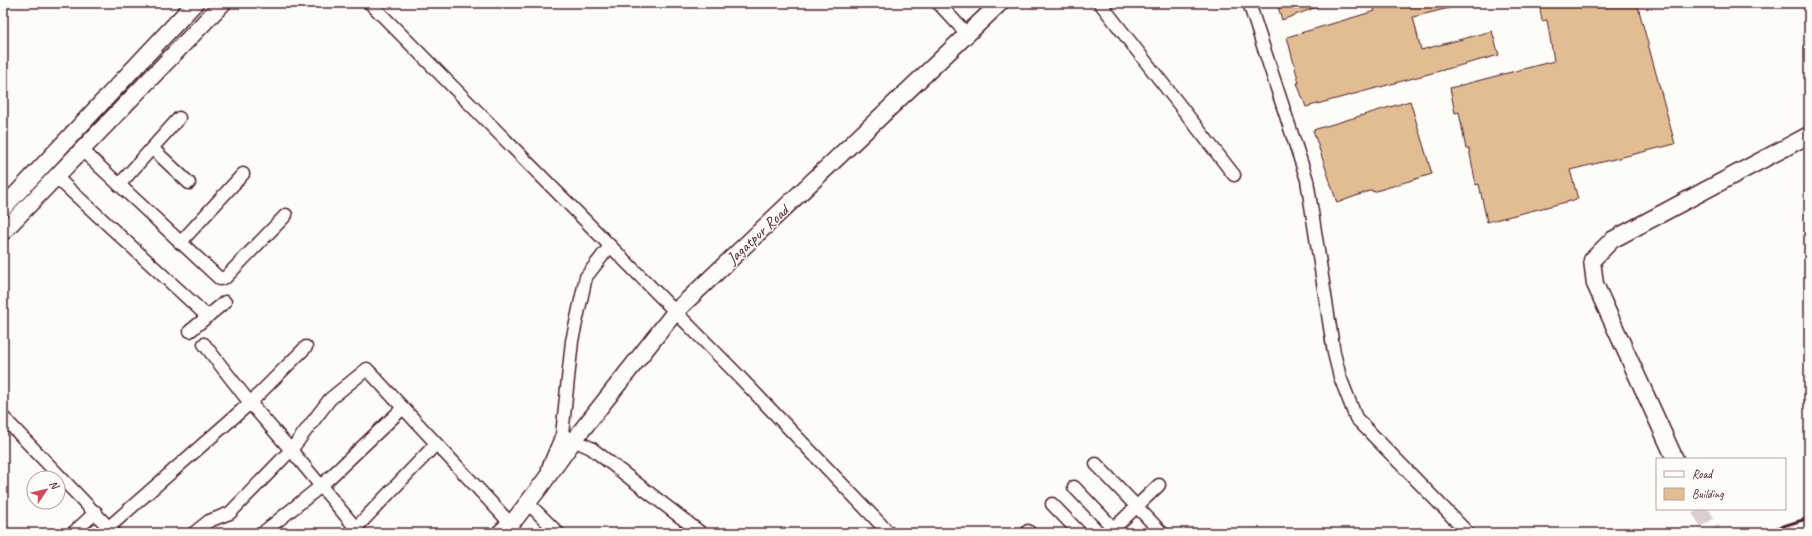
<svg xmlns="http://www.w3.org/2000/svg" width="1812" height="536" viewBox="0 0 1812 536" font-family="Caveat,sans-serif">
<style>
.building{fill:#e2bc93;stroke:#4a1f2b}
.lines{fill:none;stroke-linecap:round;stroke-linejoin:round}
.secondary-tunnel{stroke:#d9d0ce;stroke-width:16;stroke-dasharray:16 8;stroke-linecap:butt}
.street-casing{stroke:#4a1f2b;stroke-width:15}
.secondary-casing{stroke:#4a1f2b;stroke-width:19}
.street{stroke:#fdfcf7;stroke-width:12}
.secondary{stroke:#fdfcf7;stroke-width:16}
.rail{stroke:#4a1f2b;stroke-width:3}
.labels{text-anchor:middle;stroke-width:3;stroke-linejoin:round;paint-order:stroke}
.street-label{font-size:16px;fill:#4a1f2b;stroke:#fdfcf7}
</style>
<rect width="100%" height="100%" fill="#fdfcf7"/>
<filter id="ink" filterUnits="userSpaceOnUse"><feTurbulence type="fractalNoise" baseFrequency=".025" numOctaves="2"/><feDisplacementMap in="SourceGraphic" scale="8" xChannelSelector="R" yChannelSelector="G"/><feConvolveMatrix kernelMatrix="1 2 1 2 8 2 1 2 1" color-interpolation-filters="sRGB"/></filter>
<g filter="url(#ink)">
<g class="building">
<polygon points="1277,3 1325,3 1325,4 1282,20"/>
<polygon points="1372,3 1452,3 1453,7 1413,17 1421,50 1492,31 1499,55 1306,107 1297,83 1299,83 1287,37 1375,11"/>
<polygon points="1539,3 1637,3 1675,144 1570,170 1578,199 1487,222 1479,184 1476,185 1469,149 1466,149 1459,112 1455,113 1450,88 1554,61 1547,20 1542,21"/>
<polygon points="1410,101 1432,174 1373,192 1372,190 1337,203 1313,130"/>
</g>
<g class="lines">
<polyline class="secondary-tunnel" points="1699,509 1714,533"/>
<defs>
<g id="street">
<polyline points="370,3 731,368 889,533"/>
<polyline points="938,3 967,34"/>
<polyline points="1100,3 1234,175"/>
<polyline points="1249,3 1307,180 1334,353 1340,377 1356,418 1468,533"/>
<polyline points="152,148 189,183"/>
<polyline points="82,150 220,279 226,277 286,215"/>
<polyline points="56,177 207,316"/>
<polyline points="119,185 179,118"/>
<polyline points="180,243 243,174"/>
<polyline points="190,331 225,302"/>
<polyline points="204,344 250,403 291,450 330,399 367,369 510,523"/>
<polyline points="3,417 114,533"/>
<polyline points="567,437 591,448 701,533"/>
<polyline points="1096,464 1162,533"/>
<polyline points="548,468 562,435 572,341 586,277 610,246"/>
<polyline points="1074,487 1118,533"/>
<polyline points="528,503 558,533"/>
<polyline points="1052,504 1080,533"/>
<polyline points="109,527 250,403 306,347"/>
<polyline points="265,531 321,486 403,408"/>
<polyline points="1028,531 1030,533"/>
<polyline points="73,533 96,512"/>
<polyline points="194,533 209,521 230,513 291,450 360,533"/>
<polyline points="351,533 436,444"/>
<polyline points="1109,533 1159,485"/>
</g>
<g id="secondary">
<polyline points="3,208 195,3"/>
<polyline points="3,232 223,3"/>
<polyline points="1675,459 1595,284 1592,260 1612,240 1809,135"/>
<polyline points="500,533 516,518 540,487 574,440 675,312 1000,3"/>
</g>
</defs>
<use href="#street" class="street-casing"/>
<use href="#secondary" class="secondary-casing"/>
<use href="#street" class="street"/>
<use href="#secondary" class="secondary"/>
<polyline class="rail" points="1761,533 1809,518"/>
</g>
</g>
<g class="labels">
<g class="street-label">
<text transform="translate(757 234) rotate(-43)" y="6">Jagatpur Road</text>
</g>
</g>
<rect width="1812" height="536" fill="none" stroke="#fdfcf7" stroke-width="16"/>
<rect x="8" y="8" width="1796" height="520" fill="none" stroke="#4a1f2b" stroke-width="1.5" filter="url(#ink)"/>
<rect x="1656" y="458" width="130" height="52" fill="#fdfcf7" stroke="#b5a4a5"/>
<rect x="1664" y="471" width="20" height="6" fill="#fdfcf7" stroke="#b5a4a5"/>
<text x="1692" y="478" font-size="12" fill="#4a1f2b">Road</text>
<rect x="1664" y="488" width="20" height="12" fill="#e2bc93" stroke="#b5a4a5"/>
<text x="1692" y="498" font-size="12" fill="#4a1f2b">Building</text>
<g transform="translate(46 490) rotate(55)"><circle r="19" fill="#fdfcf7" stroke="#b5a4a5"/>
<path d="M0-3L7 15L0 10L-7 15Z" fill="#d1495b"/>
<text y="-6" font-size="11" font-weight="bold" text-anchor="middle" fill="#4a1f2b">N</text>
</g>
</svg>
